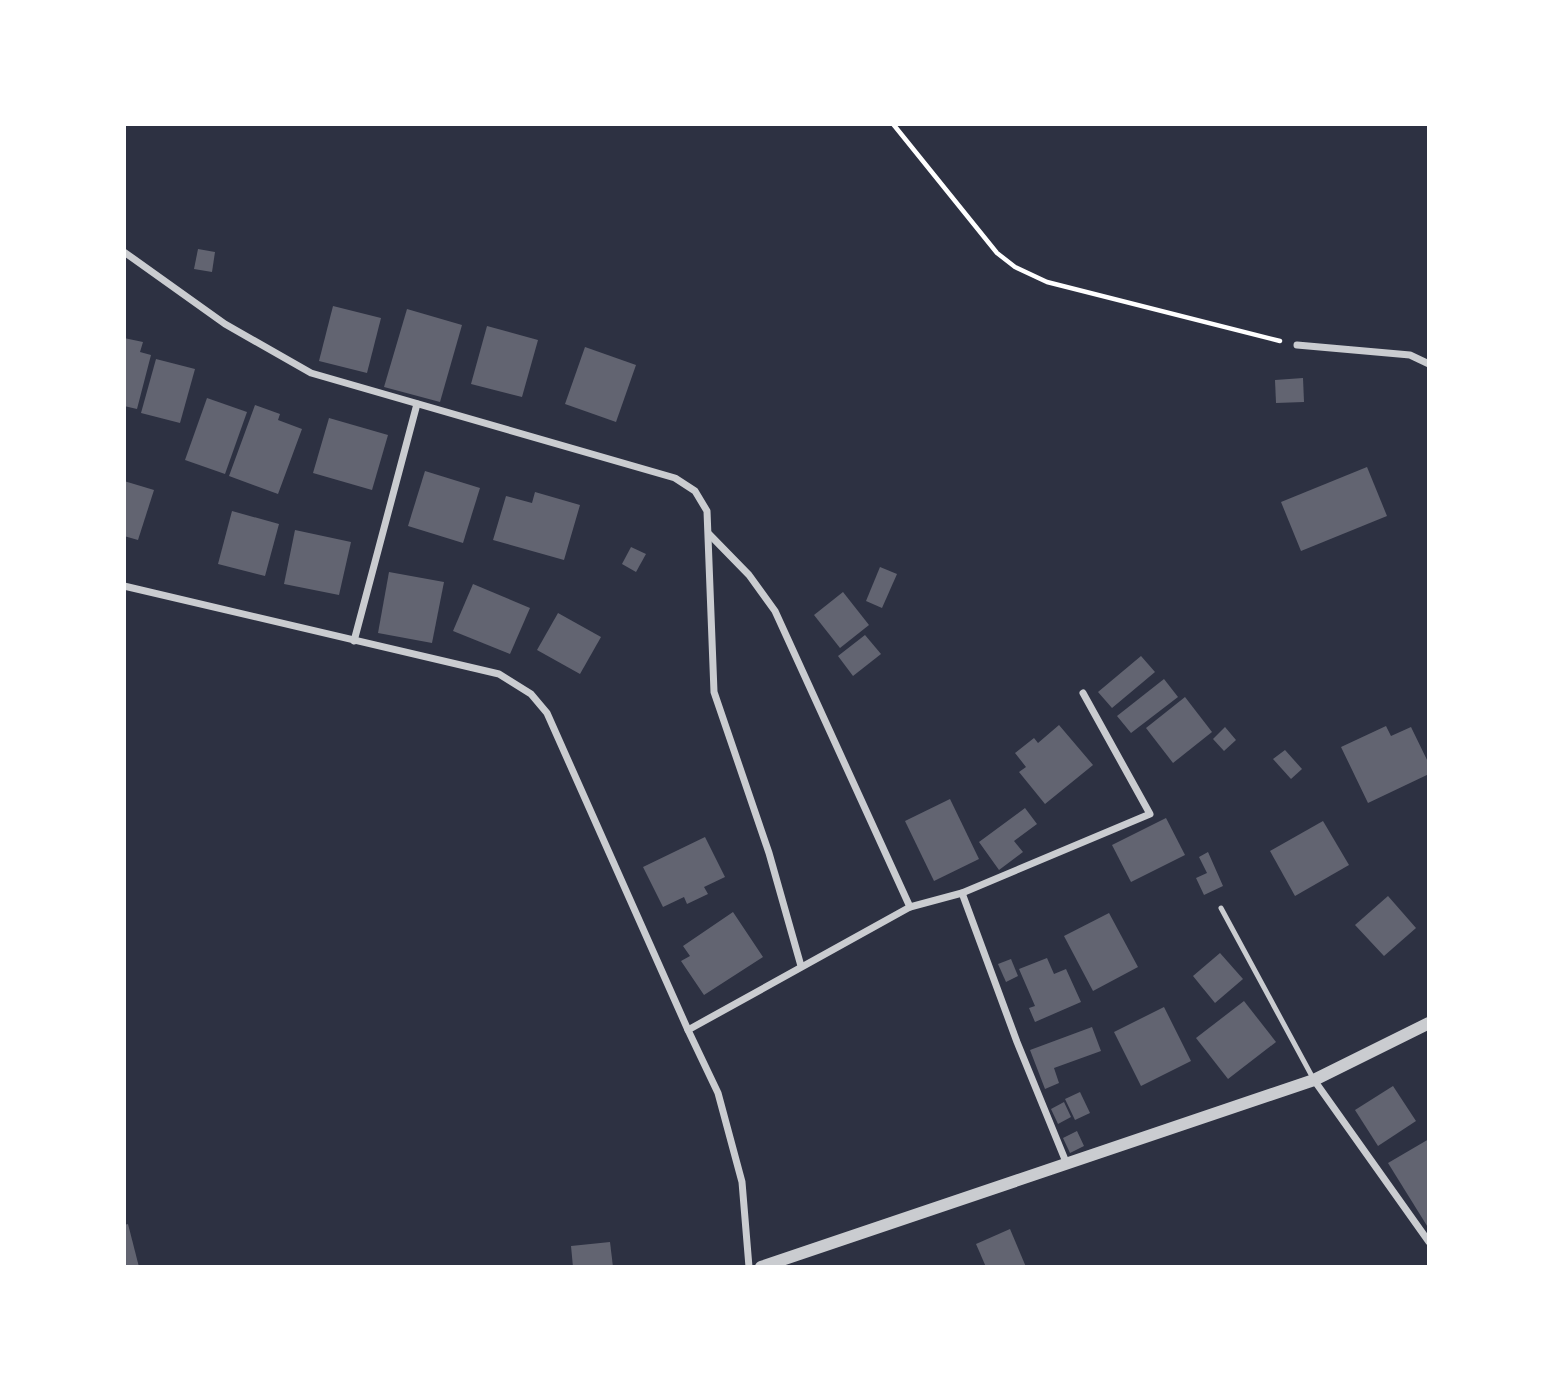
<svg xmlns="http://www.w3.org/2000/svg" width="1553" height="1391" viewBox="0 0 1553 1391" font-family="'Fira Sans',sans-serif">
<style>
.building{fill:#626471}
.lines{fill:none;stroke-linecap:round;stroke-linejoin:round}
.path{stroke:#fff;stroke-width:4.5}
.service{stroke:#caccd0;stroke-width:5}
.minor{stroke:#caccd0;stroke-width:7}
.tertiary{stroke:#caccd0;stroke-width:12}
</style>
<rect width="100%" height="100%" fill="#2d3142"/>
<g class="building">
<polygon points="198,249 215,252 212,272 194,269"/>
<polygon points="333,306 381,318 367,373 319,361"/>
<polygon points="407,309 462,325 440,402 384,387"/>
<polygon points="487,326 538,340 522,397 471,384"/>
<polygon points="124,338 143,342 140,352 151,355 137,409 124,406"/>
<polygon points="585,347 636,365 616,422 565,404"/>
<polygon points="156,359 195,369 180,423 141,413"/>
<polygon points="1303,378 1304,402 1276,403 1275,380"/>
<polygon points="207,398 247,412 225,474 185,460"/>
<polygon points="255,405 280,414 278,420 302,429 278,494 229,476"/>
<polygon points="329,418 388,435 372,490 313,473"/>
<polygon points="1367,467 1387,516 1301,551 1281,502"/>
<polygon points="425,471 480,488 463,543 408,526"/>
<polygon points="124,481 154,490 138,540 124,536"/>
<polygon points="535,492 580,505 564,560 493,540 506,496 532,503"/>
<polygon points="232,511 279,524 265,576 218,564"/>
<polygon points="295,530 351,542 339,595 284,584"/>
<polygon points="631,547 646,554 636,572 622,564"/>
<polygon points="880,567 897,574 882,608 866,601"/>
<polygon points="389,572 444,582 432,643 378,633"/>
<polygon points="473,584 530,608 510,654 453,631"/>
<polygon points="843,592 869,625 840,648 814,615"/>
<polygon points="558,613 601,637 580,674 537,650"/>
<polygon points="865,635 881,654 853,676 838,656"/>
<polygon points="1141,656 1155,672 1112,708 1098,692"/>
<polygon points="1164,679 1178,697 1131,733 1117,716"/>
<polygon points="1185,697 1212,732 1173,763 1146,728"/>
<polygon points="1059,725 1093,765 1045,804 1019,772 1026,767 1015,753 1034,738 1038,743"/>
<polygon points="1386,726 1391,736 1411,727 1429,764 1429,774 1368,803 1341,747"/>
<polygon points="1225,727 1236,740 1224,751 1213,739"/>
<polygon points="1285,750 1302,769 1291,779 1273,759"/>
<polygon points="950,799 979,859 934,881 905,821"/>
<polygon points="1025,808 1037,824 1014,841 1023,852 999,870 979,842"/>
<polygon points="1166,818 1185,855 1131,882 1112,845"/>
<polygon points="1323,821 1349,865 1295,896 1270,851"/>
<polygon points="705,837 725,877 704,887 708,894 687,904 684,897 663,907 643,867"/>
<polygon points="1208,852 1223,886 1204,895 1196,878 1207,873 1199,857"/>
<polygon points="1388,896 1416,928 1384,956 1355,925"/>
<polygon points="733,912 763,957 704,995 681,961 690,956 683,946"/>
<polygon points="1109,913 1138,967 1093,991 1064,936"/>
<polygon points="1220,953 1243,979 1215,1003 1193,976"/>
<polygon points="1047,958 1054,974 1066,969 1081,1002 1035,1022 1029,1008 1035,1006 1019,969"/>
<polygon points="1011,959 1018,976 1006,982 998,964"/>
<polygon points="1244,1001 1276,1042 1228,1079 1196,1038"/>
<polygon points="1164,1007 1191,1061 1141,1086 1114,1032"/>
<polygon points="1092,1027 1101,1051 1054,1068 1059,1083 1045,1089 1030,1050"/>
<polygon points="1393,1086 1416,1121 1378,1146 1355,1110"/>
<polygon points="1080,1092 1090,1113 1075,1120 1065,1099"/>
<polygon points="1064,1102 1071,1117 1058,1124 1051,1109"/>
<polygon points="1077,1131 1084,1146 1070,1153 1063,1138"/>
<polygon points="1429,1139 1429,1229 1388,1163"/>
<polygon points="128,1224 139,1267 124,1267 124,1225"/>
<polygon points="1010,1229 1026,1267 986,1267 976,1244"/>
<polygon points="610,1242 613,1267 573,1267 571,1246"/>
</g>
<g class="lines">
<polyline class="path" points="893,124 997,253 1015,267 1047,282 1280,341"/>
<polyline class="service" points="1221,908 1314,1080"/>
<g class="minor">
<polyline points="124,252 225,324 311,373 675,478 695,491 707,511 714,692 769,853 801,966"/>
<polyline points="1297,345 1410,355 1429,364"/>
<polyline points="709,534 749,575 775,611 910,907"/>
<polyline points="124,586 499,674 531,694 547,713 688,1030"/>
<polyline points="354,641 417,404"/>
<polyline points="962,893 1017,1042 1066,1162"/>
<polyline points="1314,1080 1429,1242"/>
<polyline points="749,1267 742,1182 718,1093 688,1030 910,907 962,893 1150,814 1083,693"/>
</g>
<polyline class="tertiary" points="761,1267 1314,1080 1429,1023"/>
</g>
<rect width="1553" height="1391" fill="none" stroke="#ffffff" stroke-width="252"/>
</svg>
